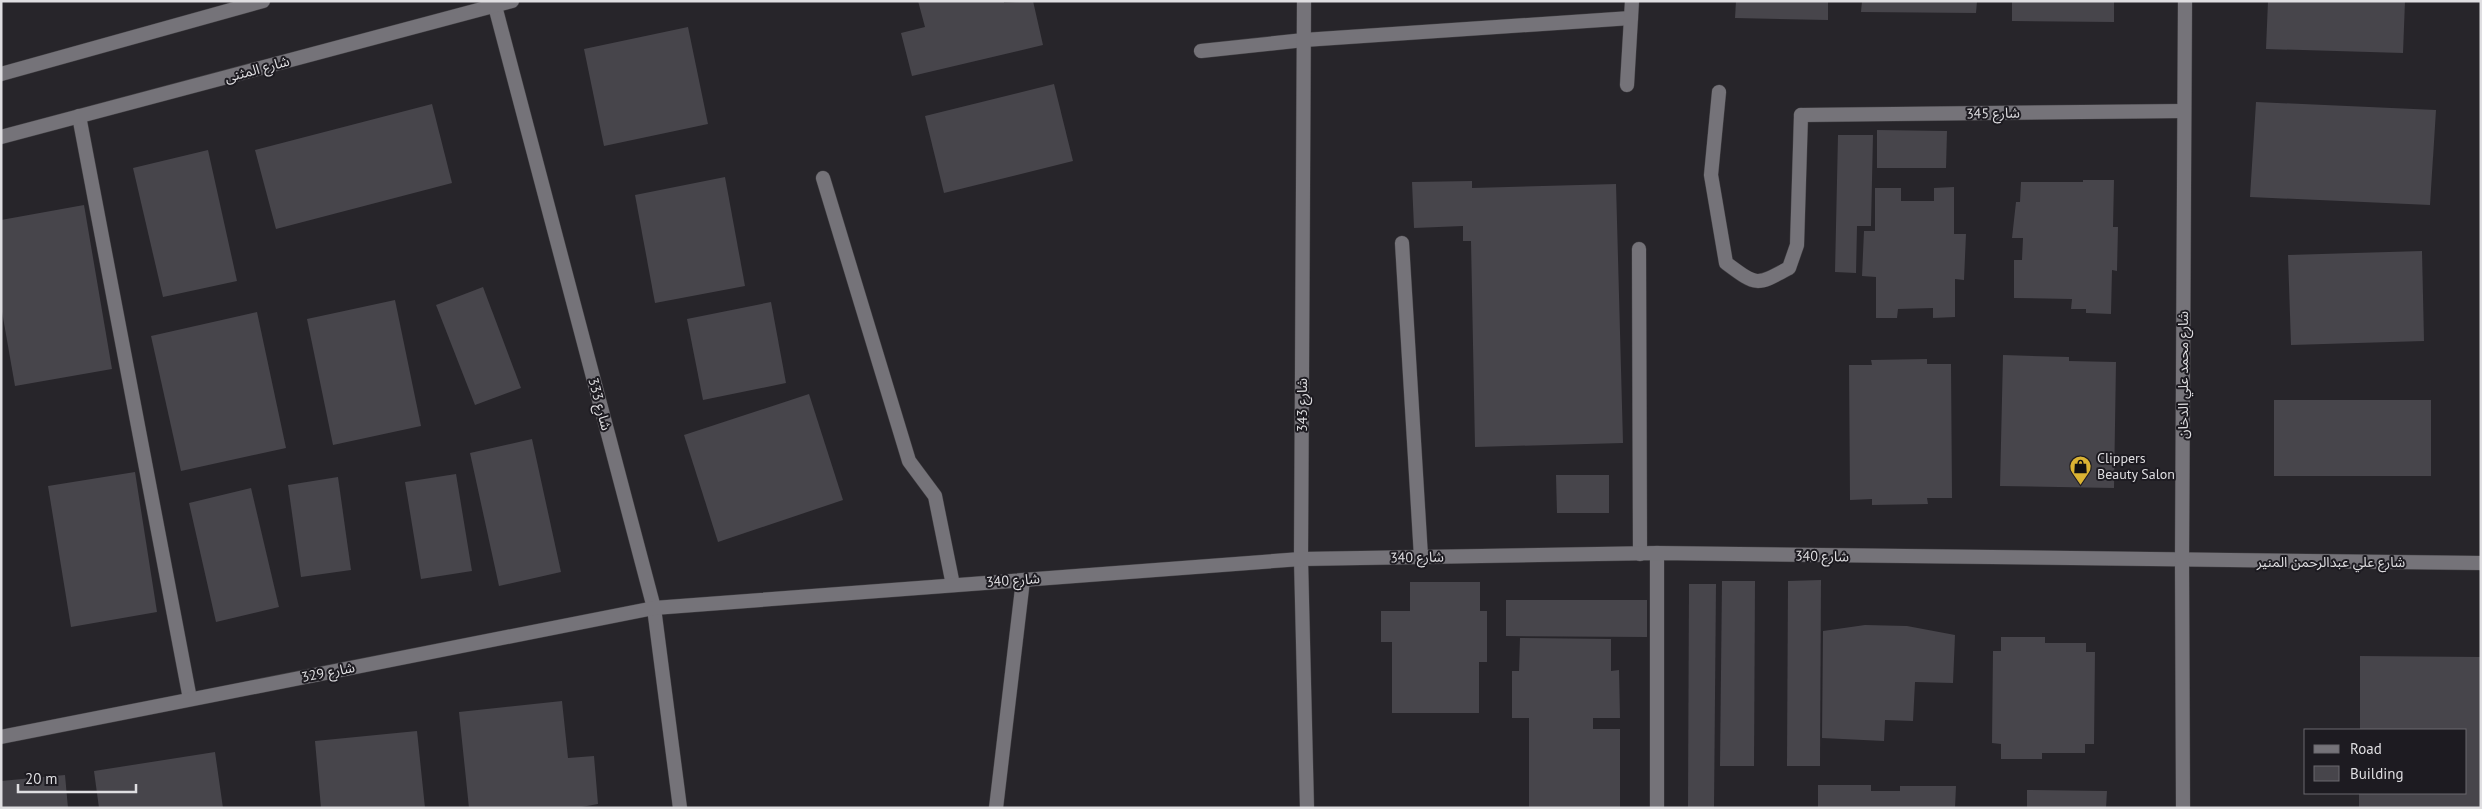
<svg xmlns="http://www.w3.org/2000/svg" width="2482" height="809" viewBox="0 0 2482 809" font-family="'PT Sans','Noto Sans Arabic',sans-serif">
<style>
.building{fill:#47454b}
.lines{fill:none;stroke-linecap:round;stroke-linejoin:round}
.service-casing{stroke:#424044;stroke-width:15}
.minor-casing{stroke:#424044;stroke-width:15}
.tertiary-casing{stroke:#424044;stroke-width:15}
.service{stroke:#757379;stroke-width:14}
.minor{stroke:#757379;stroke-width:14}
.tertiary{stroke:#757379;stroke-width:14}
.labels{text-anchor:middle;stroke-width:4;stroke-linejoin:round;paint-order:stroke}
.street-label{font-size:14px;fill:#dfdee1;stroke:#1d1b21}
.poi-label{font-size:14px;fill:#dfdee1;stroke:#1d1b21;text-anchor:start}
</style>
<rect width="100%" height="100%" fill="#27252a"/>
<g class="building">
<polygon points="918,1 1004,1 1004,3 1033,1 1043,45 912,76 901,33 925,27"/>
<polygon points="1736,1 1828,1 1828,20 1735,18"/>
<polygon points="1862,1 1977,1 1976,13 1861,12"/>
<polygon points="2012,1 2114,1 2114,22 2012,21"/>
<polygon points="2268,1 2405,1 2403,53 2266,49"/>
<polygon points="688,27 708,124 604,146 584,49"/>
<polygon points="1054,84 1073,161 944,193 925,116"/>
<polygon points="2256,102 2436,110 2430,205 2250,197"/>
<polygon points="432,104 452,183 276,229 255,150"/>
<polygon points="1877,130 1947,131 1946,168 1877,168"/>
<polygon points="1838,135 1873,135 1871,226 1857,226 1856,273 1835,272"/>
<polygon points="208,150 237,281 163,297 133,168"/>
<polygon points="725,177 745,286 655,303 635,195"/>
<polygon points="2083,180 2114,180 2113,227 2118,227 2117,271 2112,270 2111,314 2086,313 2086,309 2071,309 2072,299 2014,298 2014,260 2022,260 2023,238 2012,238 2016,202 2020,202 2021,182 2083,182"/>
<polygon points="1472,181 1472,188 1616,184 1623,443 1475,447 1471,241 1463,241 1463,226 1414,228 1412,182"/>
<polygon points="1954,187 1954,234 1966,234 1964,280 1955,279 1955,317 1933,318 1933,308 1898,309 1897,318 1876,318 1876,277 1862,276 1864,231 1875,231 1875,188 1901,188 1901,201 1934,201 1934,188"/>
<polygon points="84,205 112,369 15,386 1,306 1,220"/>
<polygon points="2422,251 2424,341 2291,345 2288,255"/>
<polygon points="483,287 521,388 475,405 436,305"/>
<polygon points="395,300 421,426 333,445 307,319"/>
<polygon points="771,302 786,383 703,400 687,319"/>
<polygon points="257,312 286,448 181,471 151,336"/>
<polygon points="2003,355 2069,357 2069,361 2116,362 2114,488 2000,486"/>
<polygon points="1927,359 1927,364 1951,364 1952,498 1927,498 1928,504 1872,505 1872,499 1850,500 1849,365 1872,365 1871,360"/>
<polygon points="809,394 843,500 718,542 684,435"/>
<rect x="2274" y="400" width="157" height="76"/>
<polygon points="532,439 561,572 499,586 470,453"/>
<polygon points="135,472 157,612 71,627 48,486"/>
<polygon points="456,474 472,571 421,579 405,482"/>
<polygon points="1556,475 1609,475 1609,513 1557,513"/>
<polygon points="338,477 351,570 301,577 288,485"/>
<polygon points="251,488 279,607 216,622 189,503"/>
<polygon points="1821,580 1820,766 1787,766 1788,581"/>
<polygon points="1722,581 1755,581 1754,766 1720,766"/>
<polygon points="1410,582 1480,582 1480,611 1487,611 1487,662 1479,662 1479,713 1392,713 1392,642 1381,642 1381,611 1410,611"/>
<polygon points="1689,584 1716,584 1714,808 1688,808"/>
<polygon points="1506,600 1647,600 1647,637 1506,636"/>
<polygon points="1865,625 1907,626 1955,635 1953,683 1915,682 1913,721 1885,720 1884,741 1822,738 1823,631"/>
<polygon points="2001,637 2045,637 2045,643 2086,643 2086,652 2095,652 2094,744 2085,744 2085,753 2042,753 2042,759 2001,759 2001,744 1992,743 1993,651 2001,651"/>
<polygon points="1520,638 1611,639 1611,671 1619,670 1620,718 1593,718 1593,729 1620,729 1620,808 1529,808 1529,718 1512,718 1512,671 1519,671"/>
<polygon points="2360,656 2481,657 2481,808 2359,808 2359,793 2466,793 2466,730 2360,730"/>
<polygon points="562,701 568,758 594,756 598,804 576,808 469,808 459,712"/>
<polygon points="417,731 425,808 321,808 315,741"/>
<polygon points="215,752 223,808 99,808 94,771"/>
<polygon points="65,775 68,808 1,808 1,781"/>
<polygon points="1818,785 1871,785 1871,791 1900,791 1900,786 1956,786 1955,808 1818,808"/>
<polygon points="2027,790 2107,791 2106,808 2027,808"/>
</g>
<g class="lines">
<defs>
<g id="service">
<polyline points="1201,51 1304,40 1631,18"/>
<polyline points="1627,85 1632,1"/>
<path d="M1719 92 1711 175 1726 263C1757 286 1756 286 1789 268L1797 245 1801 115"/>
<polyline points="823,178 909,461 935,496 953,585"/>
<polyline points="1402,243 1421,557"/>
<polyline points="1639,249 1640,554"/>
<polyline points="996,808 1023,580"/>
<polyline points="1657,808 1657,553"/>
</g>
<g id="minor">
<polyline points="1304,1 1301,559 1307,808"/>
<polyline points="495,6 654,608 680,808"/>
<polyline points="1801,115 2184,111"/>
<polyline points="79,116 190,699"/>
<polyline points="1,737 654,608 1301,559 1657,553 2481,563"/>
<polyline points="2183,808 2182,561 2185,1"/>
</g>
<g id="tertiary">
<polyline points="1,74 263,1"/>
<polyline points="1,137 512,1"/>
</g>
</defs>
<use href="#service" class="service-casing"/>
<use href="#minor" class="minor-casing"/>
<use href="#tertiary" class="tertiary-casing"/>
<use href="#service" class="service"/>
<use href="#minor" class="minor"/>
<use href="#tertiary" class="tertiary"/>
</g>
<defs>
<symbol id="shop-pin" viewBox="-11 -11 22 30"><path d="M0 17L-7.5 6A9.5 9.5 0 1 1 7.5 6Z" fill="#dab333" stroke="#1d1b21"/><path d="M-5-2.5h2.3a2.7 3.5 0 0 1 5.4 0H5L5.5 6h-11ZM-1.5-2.5h3a1.5 2.3 0 0 0-3 0Z" fill="#111"/></symbol>
</defs>
<g fill-rule="evenodd">
<use href="#shop-pin" x="2068" y="454" width="25" height="34"/>
</g>
<g class="labels">
<g class="street-label">
<text transform="translate(257 69) rotate(-15)" y="5">شارع المثنى</text>
<text transform="translate(1993 113) rotate(-1)" y="5">شارع 345</text>
<text transform="translate(2183 375) rotate(-90)" y="5">شارع محمد علي الدخان</text>
<text transform="translate(600 404) rotate(75)" y="5">شارع 333</text>
<text transform="translate(1302 405) rotate(-90)" y="5">شارع 343</text>
<text transform="translate(1822 556) rotate(1)" y="5">شارع 340</text>
<text transform="translate(1417 557) rotate(-1)" y="5">شارع 340</text>
<text x="2331" y="567">شارع علي عبدالرحمن المنير</text>
<text transform="translate(1013 580) rotate(-4)" y="5">شارع 340</text>
<text transform="translate(328 672) rotate(-11)" y="5">شارع 329</text>
</g>
<g class="poi-label">
<text x="2097" y="463">Clippers<tspan x="2097" dy="16">Beauty Salon</tspan></text>
</g>
</g>
<rect width="2482" height="809" fill="none" stroke="#dfdee1" stroke-width="5"/>
<rect x="2304" y="729" width="162" height="65" fill="#1d1b21" stroke="#6b696e"/>
<rect x="2314" y="745" width="25" height="8" fill="#757379" stroke="#6b696e"/>
<text x="2350" y="754" font-size="15" fill="#dfdee1">Road</text>
<rect x="2314" y="766" width="25" height="15" fill="#47454b" stroke="#6b696e"/>
<text x="2350" y="779" font-size="15" fill="#dfdee1">Building</text>
<path d="M18 784v8h118v-8" fill="none" stroke="#dfdee1" stroke-width="2.5"/>
<text x="25" y="784" font-size="15" fill="#dfdee1" stroke="#1d1b21" stroke-width="4" paint-order="stroke">20 m</text>
</svg>
